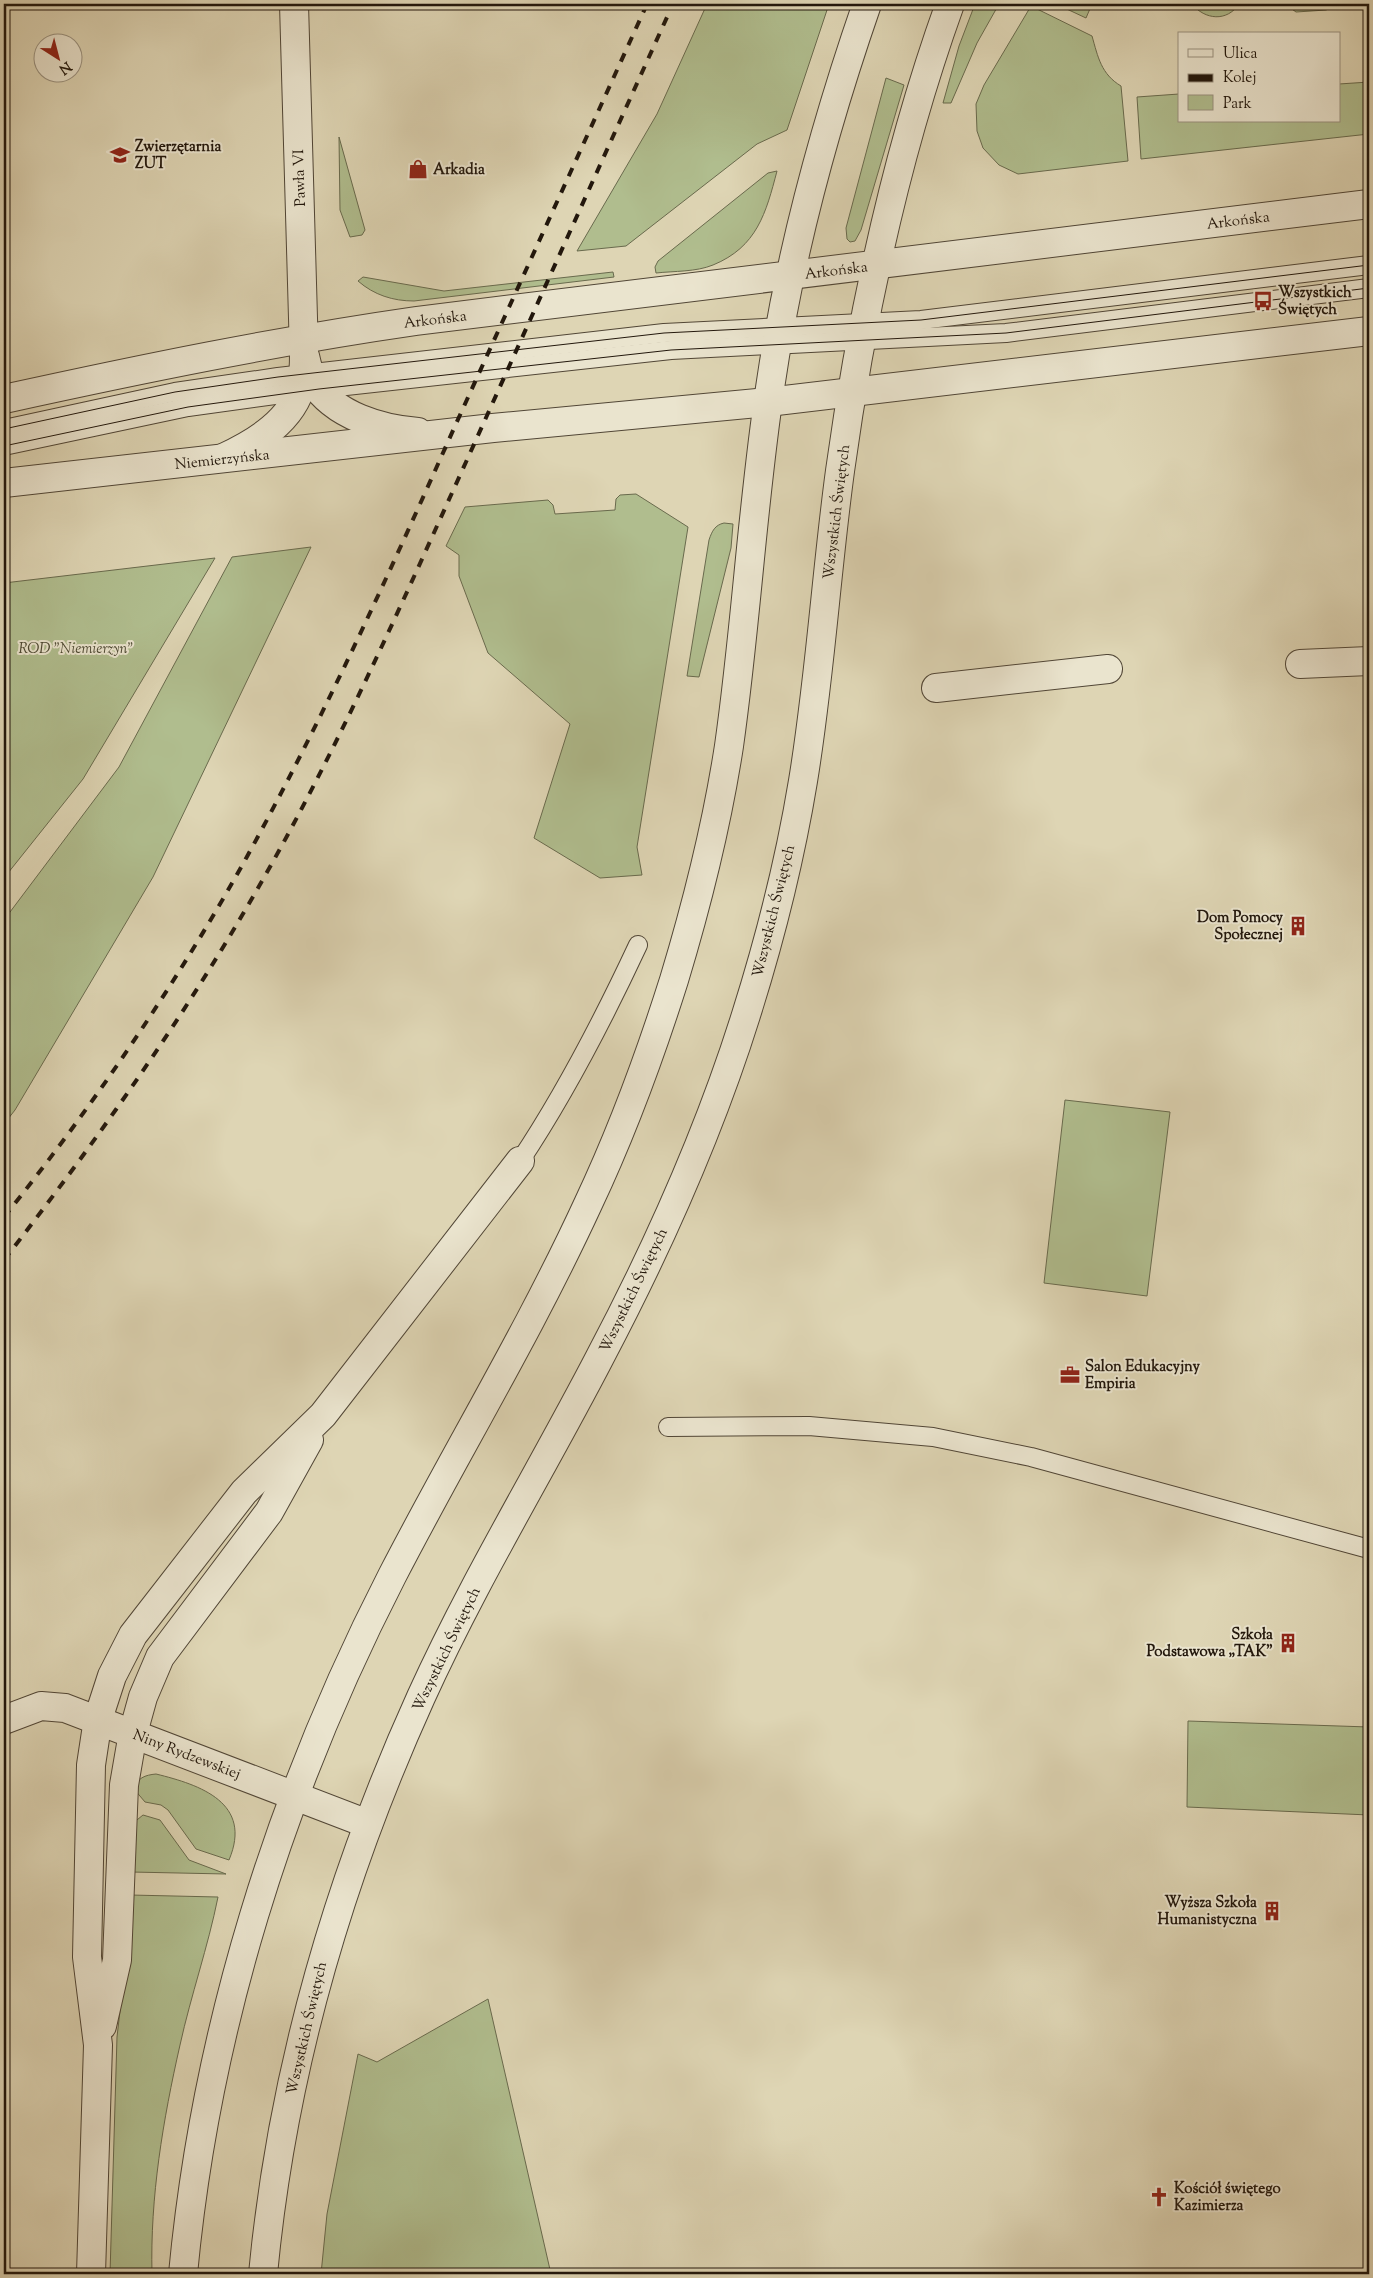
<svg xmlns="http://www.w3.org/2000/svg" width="1373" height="2278" viewBox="0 0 1373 2278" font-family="'Sorts Mill Goudy',serif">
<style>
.green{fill:#b0bd8e;stroke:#696a4d}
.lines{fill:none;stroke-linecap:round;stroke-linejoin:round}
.service-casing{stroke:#514636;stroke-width:20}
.minor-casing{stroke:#514636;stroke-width:30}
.tertiary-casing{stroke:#514636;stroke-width:30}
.service{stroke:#eae4ce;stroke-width:18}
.minor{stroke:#eae4ce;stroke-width:28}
.tertiary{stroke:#eae4ce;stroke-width:28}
.tram{stroke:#22170c;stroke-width:1}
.rail{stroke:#22170c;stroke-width:4;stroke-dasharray:9 9;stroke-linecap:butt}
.labels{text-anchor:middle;stroke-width:4;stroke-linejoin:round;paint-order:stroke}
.poi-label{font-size:15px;font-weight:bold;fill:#22170c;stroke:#eae4ce;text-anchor:start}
.street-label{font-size:15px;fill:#22170c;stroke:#eae4ce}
.park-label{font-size:15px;font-style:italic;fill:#4d4933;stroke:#eae4ce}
</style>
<rect width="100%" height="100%" fill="#ded5b4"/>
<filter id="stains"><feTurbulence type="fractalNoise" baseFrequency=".004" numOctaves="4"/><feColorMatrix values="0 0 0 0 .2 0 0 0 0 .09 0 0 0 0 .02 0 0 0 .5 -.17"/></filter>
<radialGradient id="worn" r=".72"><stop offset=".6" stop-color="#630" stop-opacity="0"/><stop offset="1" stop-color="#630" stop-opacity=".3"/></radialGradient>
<g class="green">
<polygon points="707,4 829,4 787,130 757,144 626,246 577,251 657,114"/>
<polygon points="975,4 999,4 977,43 951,103 943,103 959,46"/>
<polygon points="1056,4 1092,4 1086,18"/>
<path d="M1192 4H1239C1227 22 1205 20 1192 4Z"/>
<polygon points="1285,4 1340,4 1326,10 1296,12"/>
<path d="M1031 6 1092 36C1098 57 1101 74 1121 86L1128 161 1018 174 999 165 983 148 977 131 976 104 984 85Z"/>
<polygon points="886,78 904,85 861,230 855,241 850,242 847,239 846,228"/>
<polygon points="1369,82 1369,134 1141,159 1137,97 1179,94 1179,121 1339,121 1339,84"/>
<polygon points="339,137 365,230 362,235 350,237 340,210"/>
<path d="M777 171C766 213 757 247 713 265 696 272 674 271 656 273L655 267 658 261 768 173Z"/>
<path d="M613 272 614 277 414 301C393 301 374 295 358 281L363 277 444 291Z"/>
<polygon points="636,494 688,527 637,847 642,875 600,878 534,838 570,724 488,653 459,576 459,555 446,546 465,507 548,500 553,505 555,514 615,510 616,499 620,495"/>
<path d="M724 523 733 524 731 548 699 677 687 676 709 540C712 531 715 525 724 523Z"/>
<polygon points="311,547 153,877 15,1110 4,1124 4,920 119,767 232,557"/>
<polygon points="215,558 83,779 4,878 4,583"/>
<polygon points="1065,1100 1170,1112 1147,1296 1044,1283"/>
<polygon points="1188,1721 1369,1727 1369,1815 1187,1807"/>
<path d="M156 1774C201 1785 253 1803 229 1860L196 1849 168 1810 161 1805 145 1802 134 1789C137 1778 145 1775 156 1774Z"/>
<polygon points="143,1815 160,1820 189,1860 226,1874 131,1872 132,1824"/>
<path d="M130 1895 218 1897C208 1947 191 1995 180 2045 163 2120 150 2197 152 2274H110L117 2037 126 1959Z"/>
<polygon points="488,1999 551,2274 321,2274 327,2214 358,2054 377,2062"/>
</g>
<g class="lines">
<defs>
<g id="service">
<polyline points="4,429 175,392 278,377 664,333 921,320 1369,265"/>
<polyline points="4,446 188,407 319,389 671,350 1006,333 1369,288"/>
<path d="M520 1161C566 1092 603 1020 638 945"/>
<polyline points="668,1427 809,1426 933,1437 1031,1457 1369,1549"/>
</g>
<g id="minor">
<path d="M305 356C307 365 309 374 313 382 335 416 381 429 418 432"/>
<path d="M223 458C255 443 293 421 302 383 304 373 304 363 304 353L294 4"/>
<polyline points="1300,664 1369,661"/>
<polyline points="936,688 1108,669"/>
<polyline points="4,1720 41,1706 65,1708 368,1824"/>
<polyline points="102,2026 117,1960 124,1785 133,1733 143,1697 160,1657 269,1512 309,1440"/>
<polyline points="91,2274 98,2045 87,1957 91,1765 98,1719 112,1676 133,1635 244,1492 323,1415 520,1161"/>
</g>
<g id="tertiary">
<path d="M4 399C141 369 277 341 416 321L1369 204"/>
<polyline points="4,483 493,428 768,402 1369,331"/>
<path d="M183 2274C206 2030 280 1794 392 1576 456 1452 529 1332 588 1204 622 1132 650 1056 674 980 697 904 717 824 729 746 746 627 752 507 770 388 789 257 824 128 867 4"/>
<path d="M263 2274C282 2074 338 1880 421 1697 474 1580 541 1471 600 1357 658 1247 709 1133 746 1015 770 939 790 860 803 781 820 678 826 574 840 471 862 312 896 154 950 4"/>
</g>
</defs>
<use href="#service" class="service-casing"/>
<use href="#minor" class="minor-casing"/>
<use href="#tertiary" class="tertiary-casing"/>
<use href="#service" class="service"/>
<use href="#minor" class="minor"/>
<use href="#tertiary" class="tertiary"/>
<g class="tram">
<polyline points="4,429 175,392 278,377 664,333 921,320 1369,265"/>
<polyline points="4,446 188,407 319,389 671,350 1006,333 1369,288"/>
</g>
<g class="rail">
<path d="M4 1217C91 1109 176 984 244 862 322 721 389 574 455 426 519 285 583 145 647 4"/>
<path d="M4 1260C98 1139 186 1015 262 881 339 746 402 603 466 462 535 309 604 156 673 4"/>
</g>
</g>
<defs>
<symbol id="university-bare" viewBox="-9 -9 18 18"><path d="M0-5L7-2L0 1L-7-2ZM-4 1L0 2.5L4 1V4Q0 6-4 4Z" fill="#8f2418" stroke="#eae4ce" stroke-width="2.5" paint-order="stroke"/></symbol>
<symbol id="shop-bare" viewBox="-9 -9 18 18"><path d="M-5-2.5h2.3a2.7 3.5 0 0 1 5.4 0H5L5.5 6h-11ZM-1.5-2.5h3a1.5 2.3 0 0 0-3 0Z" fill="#8f2418" stroke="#eae4ce" stroke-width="2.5" paint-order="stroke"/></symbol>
<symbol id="bus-bare" viewBox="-9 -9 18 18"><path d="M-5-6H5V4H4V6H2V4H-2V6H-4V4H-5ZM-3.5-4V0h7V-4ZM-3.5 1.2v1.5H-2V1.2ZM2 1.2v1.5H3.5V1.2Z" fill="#8f2418" stroke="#eae4ce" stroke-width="2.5" paint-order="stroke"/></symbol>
<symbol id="building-bare" viewBox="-9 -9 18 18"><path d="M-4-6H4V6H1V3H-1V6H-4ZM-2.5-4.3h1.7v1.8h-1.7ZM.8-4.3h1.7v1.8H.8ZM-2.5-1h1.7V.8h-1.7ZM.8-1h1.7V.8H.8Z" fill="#8f2418" stroke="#eae4ce" stroke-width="2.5" paint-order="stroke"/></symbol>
<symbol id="office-bare" viewBox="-9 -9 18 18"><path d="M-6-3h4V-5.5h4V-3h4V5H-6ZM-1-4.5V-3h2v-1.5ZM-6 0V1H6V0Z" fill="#8f2418" stroke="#eae4ce" stroke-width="2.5" paint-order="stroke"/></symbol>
<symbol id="church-bare" viewBox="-9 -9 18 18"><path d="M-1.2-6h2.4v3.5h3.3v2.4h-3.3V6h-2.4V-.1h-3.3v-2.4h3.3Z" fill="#8f2418" stroke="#eae4ce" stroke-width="2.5" paint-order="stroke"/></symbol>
</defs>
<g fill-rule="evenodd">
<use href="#university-bare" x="106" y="141" width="28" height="28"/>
<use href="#shop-bare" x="404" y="155" width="28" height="28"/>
<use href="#bus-bare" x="1249" y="287" width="28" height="28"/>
<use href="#building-bare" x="1284" y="912" width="28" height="28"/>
<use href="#office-bare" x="1056" y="1361" width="28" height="28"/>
<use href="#building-bare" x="1274" y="1629" width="28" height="28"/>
<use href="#building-bare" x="1258" y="1897" width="28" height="28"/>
<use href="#church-bare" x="1145" y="2183" width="28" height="28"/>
</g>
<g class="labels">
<g class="poi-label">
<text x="135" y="151">Zwierzętarnia<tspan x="135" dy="17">ZUT</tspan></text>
<text x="433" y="174">Arkadia</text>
<text x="1278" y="297">Wszystkich<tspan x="1278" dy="17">Świętych</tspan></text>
<text x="1283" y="922" text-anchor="end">Dom Pomocy<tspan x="1283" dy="17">Społecznej</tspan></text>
<text x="1085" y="1371">Salon Edukacyjny<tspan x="1085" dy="17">Empiria</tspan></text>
<text x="1273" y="1639" text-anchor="end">Szkoła<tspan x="1273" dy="17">Podstawowa „TAK”</tspan></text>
<text x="1257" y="1907" text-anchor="end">Wyższa Szkoła<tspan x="1257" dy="17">Humanistyczna</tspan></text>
<text x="1174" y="2193">Kościół świętego<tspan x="1174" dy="17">Kazimierza</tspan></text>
</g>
<g class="street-label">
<text transform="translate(299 178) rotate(-92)" y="5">Pawła VI</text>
<text transform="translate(1238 220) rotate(-7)" y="5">Arkońska</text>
<text transform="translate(836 270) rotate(-7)" y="5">Arkońska</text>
<text transform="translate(435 319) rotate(-7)" y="5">Arkońska</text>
<text transform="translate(222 459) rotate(-6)" y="5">Niemierzyńska</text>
<text transform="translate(836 512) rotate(-83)" y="5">Wszystkich Świętych</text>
<text transform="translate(773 911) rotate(-76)" y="5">Wszystkich Świętych</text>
<text transform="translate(633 1290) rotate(-64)" y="5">Wszystkich Świętych</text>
<text transform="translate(446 1649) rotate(-64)" y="5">Wszystkich Świętych</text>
<text transform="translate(187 1754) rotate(21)" y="5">Niny Rydzewskiej</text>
<text transform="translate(306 2028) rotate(-77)" y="5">Wszystkich Świętych</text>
</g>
<g class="park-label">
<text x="76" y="653">ROD "Niemierzyn"</text>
</g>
</g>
<rect width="1373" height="2278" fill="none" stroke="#ded5b4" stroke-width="20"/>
<rect x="5" y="5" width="1363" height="2268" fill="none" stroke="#22170c" stroke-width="2.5"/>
<rect x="10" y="10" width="1353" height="2258" fill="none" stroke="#22170c"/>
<rect x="1178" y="32" width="162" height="90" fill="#eae4ce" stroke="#9a9280"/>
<rect x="1188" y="49" width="25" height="8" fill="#eae4ce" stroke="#9a9280"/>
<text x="1223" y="58" font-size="15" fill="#22170c">Ulica</text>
<rect x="1188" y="74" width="25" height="8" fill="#22170c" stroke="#9a9280"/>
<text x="1223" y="82" font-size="15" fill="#22170c">Kolej</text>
<rect x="1188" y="95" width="25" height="15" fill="#b0bd8e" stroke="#9a9280"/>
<text x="1223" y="108" font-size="15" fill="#22170c">Park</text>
<g transform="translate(58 58) rotate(144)"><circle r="24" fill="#eae4ce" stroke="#9a9280"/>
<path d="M0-4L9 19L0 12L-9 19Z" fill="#8f2418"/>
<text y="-8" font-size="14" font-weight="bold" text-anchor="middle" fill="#22170c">N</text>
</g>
<rect width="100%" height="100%" filter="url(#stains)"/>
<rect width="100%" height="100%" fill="url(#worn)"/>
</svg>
